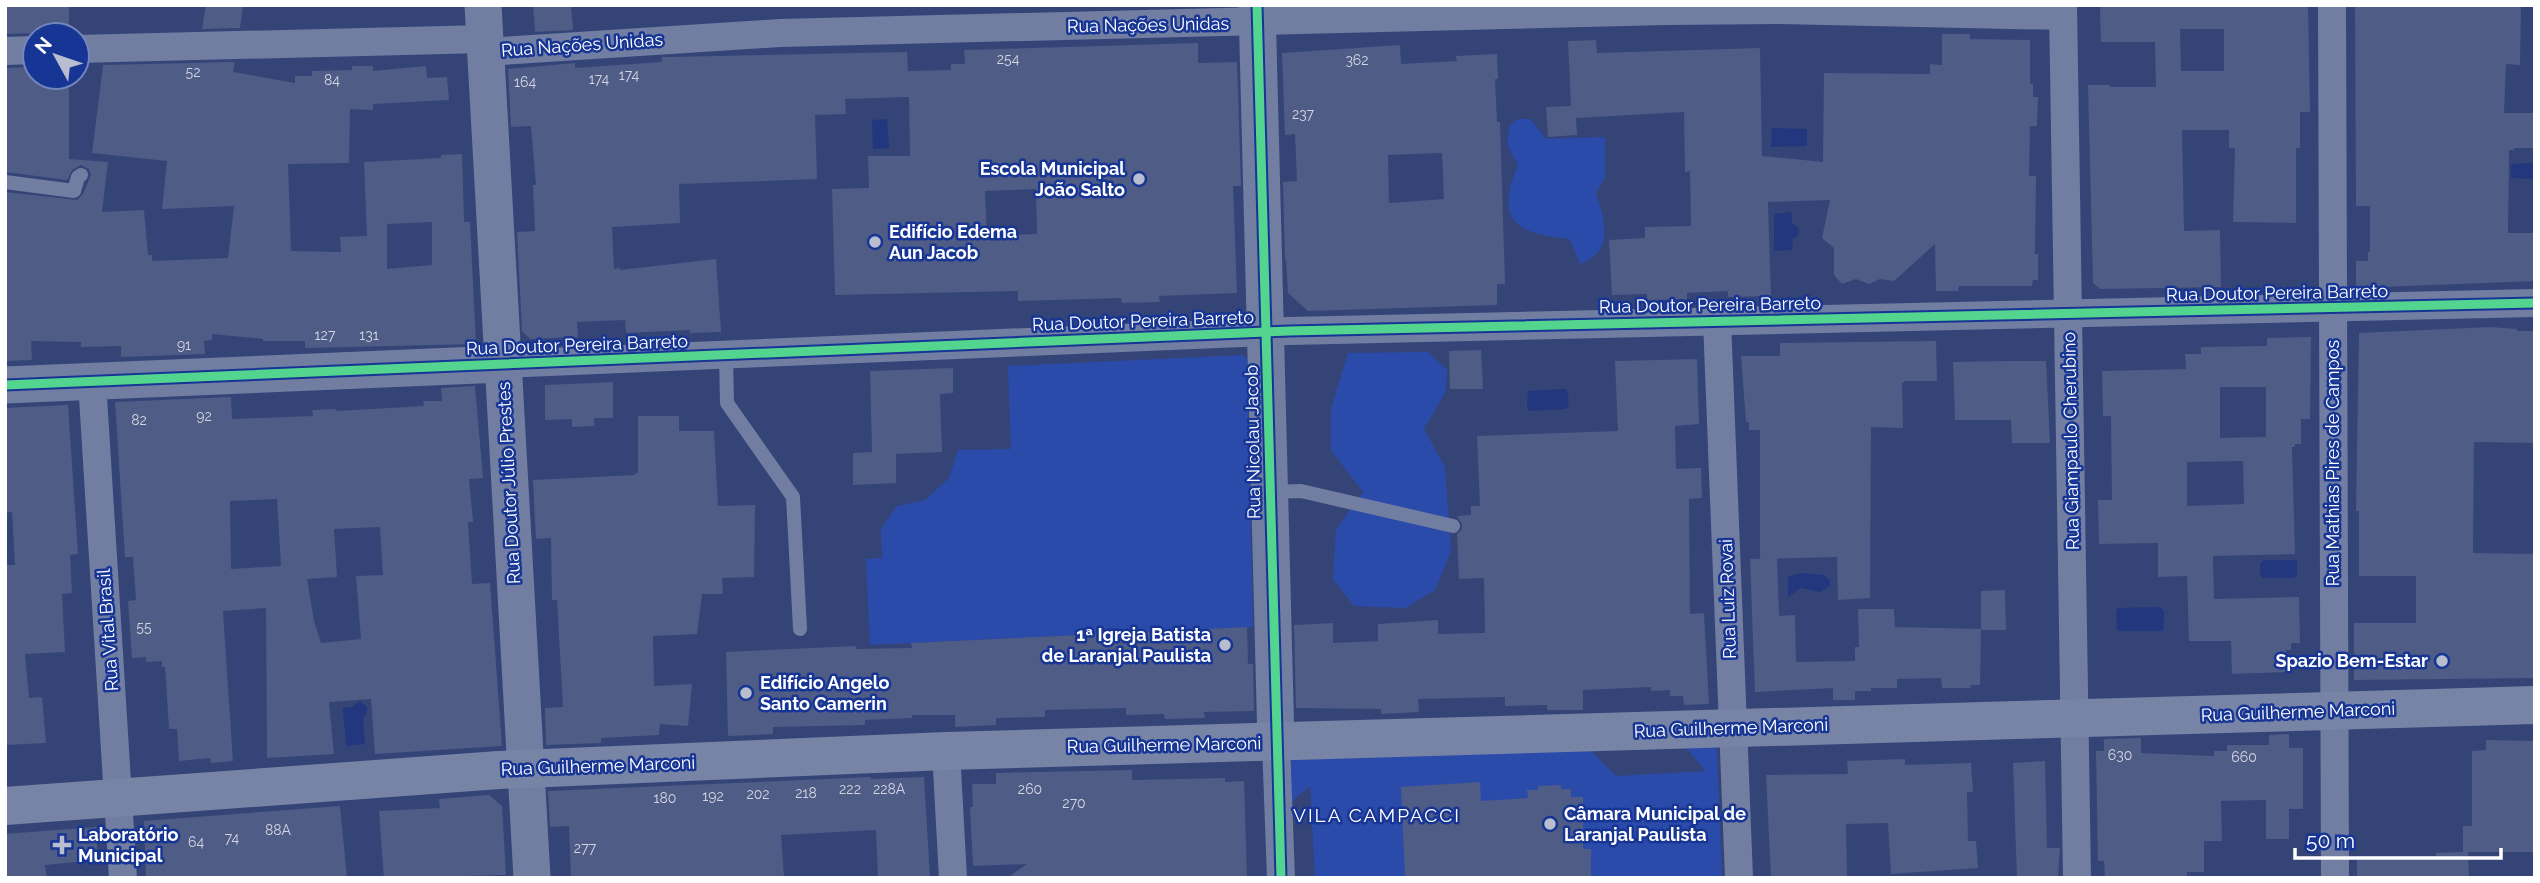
<svg xmlns="http://www.w3.org/2000/svg" width="2540" height="883" viewBox="0 0 2540 883" font-family="Raleway,sans-serif">
<style>
.green{fill:#2b4bab}
.water{fill:#22377d}
.building{fill:#4f5c86;fill-rule:evenodd}
.lines{fill:none;stroke-linecap:round;stroke-linejoin:round}
.service{stroke:#717ea2;stroke-width:14}
.minor{stroke:#717ea2;stroke-width:28}
.tertiary{stroke:#717ea2;stroke-width:37}
.secondary{stroke:#7884a6;stroke-width:38}
.cycleway-casing{stroke:#173594;stroke-width:13}
.cycleway{stroke:#53d58f;stroke-width:9}
.poi-dot{fill:#b8becf;stroke:#173594;stroke-width:2.5}
.labels{text-anchor:middle;stroke-width:5;stroke-linejoin:round;paint-order:stroke}
.number-label{font-size:14px;fill:#d3d6e1}
.street-label{font-size:18px;fill:#fff;stroke:#173594}
.poi-label{font-size:18px;font-weight:bold;fill:#fff;stroke:#173594;text-anchor:start}
.neighbourhood-label{font-size:19px;letter-spacing:2px;fill:#fff;stroke:#173594}
</style>
<rect width="100%" height="100%" fill="#344477"/>
<g class="green">
<path d="M1518 119H1530L1546 139 1605 137V177L1596 193C1602 212 1612 239 1595 255 1591 259 1584 262 1580 264L1570 239C1515 234 1495 220 1518 165L1507 144 1510 125Z"/>
<polygon points="1428,352 1447,370 1446,391 1424,429 1445,467 1451,551 1435,590 1405,608 1354,606 1333,579 1336,530 1363,492 1331,450 1331,409 1348,353"/>
<polygon points="1243,355 1247,359 1253,627 870,645 866,559 882,558 881,529 897,506 925,500 949,478 958,450 1011,449 1008,366"/>
<polygon points="1685,746 1714,747 1717,750 1722,878 1315,878 1310,786 1291,802 1289,766 1293,760 1589,749 1616,776 1705,771"/>
</g>
<g class="water">
<polygon points="887,119 889,148 873,149 872,120"/>
<polygon points="1772,128 1807,129 1807,146 1771,147"/>
<polygon points="2535,163 2535,179 2511,178 2511,164"/>
<polygon points="1791,212 1792,223 1799,229 1798,235 1793,239 1792,250 1774,251 1774,214"/>
<path d="M1565 389C1569 392 1570 405 1566 409L1530 411 1527 409 1528 391Z"/>
<polygon points="2264,560 2295,560 2297,562 2297,575 2294,578 2262,578 2260,574 2260,564"/>
<polygon points="1801,573 1824,575 1830,581 1830,586 1820,592 1801,588 1788,597 1788,577"/>
<polygon points="2160,607 2164,611 2164,627 2162,631 2120,631 2117,629 2116,611 2118,608"/>
<polygon points="360,701 367,707 367,712 363,718 365,744 346,746 343,708 352,707"/>
</g>
<g class="building">
<polygon points="5,5 69,5 69,30 35,30 35,33 5,34"/>
<polygon points="206,5 243,5 240,28 202,29"/>
<polygon points="533,5 571,5 573,30 535,32"/>
<path d="M2103 5H2308L2310 112H2300V148H2296V223L2233 222 2235 148H2229V130H2182L2184 231 2220 230 2221 287 2100 289 2093 283 2088 85H2110V87H2156L2155 42H2101L2100 8ZM2180 29H2224V71H2181Z"/>
<polygon points="2355,5 2521,5 2520,65 2506,64 2504,113 2535,113 2535,148 2514,148 2514,150 2509,150 2508,233 2535,233 2535,281 2356,288 2356,261 2368,261 2368,252 2370,252 2370,206 2356,206"/>
<polygon points="1942,34 1970,34 1970,39 2030,40 2030,84 2033,83 2033,97 2038,97 2037,126 2030,126 2029,176 2036,176 2035,254 2038,254 2038,280 2033,280 2032,286 1959,286 1958,291 1936,291 1935,244 1894,281 1880,279 1869,284 1856,279 1842,284 1834,275 1834,248 1822,238 1830,200 1768,202 1771,296 1728,297 1728,291 1687,293 1687,299 1647,300 1647,294 1612,295 1609,240 1645,238 1645,227 1691,226 1690,171 1685,172 1684,112 1576,118 1577,135 1548,137 1546,107 1571,106 1568,41 1596,40 1597,53 1760,48 1762,156 1823,162 1824,73 1930,74 1930,64 1942,65"/>
<path d="M1198 43V63L1237 62 1241 186H1233L1237 293 1159 296 1160 302 1122 303 1121 298 1018 301V291L835 295 832 189 869 188 868 156H910L909 97 845 99 846 114 815 115 817 179 679 184 680 223 612 227 614 269 620 268V270L716 259 721 332 690 333V330L626 333 625 320 577 322 578 337 530 339 522 331 517 232 535 231 533 185H536L531 126 511 127 508 69 575 63V68L662 62V57H669L907 52 908 71 951 70V64H965L964 50ZM1036 189 1037 234 987 236 985 191Z"/>
<path d="M1400 45 1401 64 1457 61 1456 56 1497 54 1498 79H1495L1497 122H1500L1505 284H1497V305L1308 311 1288 293 1286 260H1285L1283 182 1297 181 1295 134 1285 135 1282 53ZM1442 153 1444 199 1389 203 1388 155Z"/>
<path d="M235 62 233 72 295 83V76H312V71L352 70V66H373V71L426 66 427 78 447 77 449 100 373 104V110L350 109 349 163 288 164 291 251 341 252 340 237 367 236 364 162 441 158V155L462 154 464 222H470L476 344 305 348V341H263V339L212 334V340L204 341 205 354 121 357V346L81 347V342L31 341 32 360 5 361V192L77 200 83 194 91 175 89 169 81 165 72 170 67 180 5 172V68L35 67V77H69V159L108 162 102 212 144 210 148 255H152V261L228 258 234 206 162 209 167 161 92 153 103 65ZM432 222V265L387 269V224Z"/>
<polygon points="2491,327 2517,329 2517,331 2535,331 2535,443 2474,442 2473,553 2535,554 2535,678 2354,680 2354,623 2416,623 2416,576 2359,576 2359,511 2356,511 2359,333"/>
<path d="M2311 337 2310 419H2301V444H2295V447H2292L2295 554 2213 556 2214 599 2299 597 2300 643H2291V650H2286L2287 672 2232 674 2231 641H2189L2187 576 2158 577V543L2099 544 2098 500H2112L2111 416H2103L2102 371 2186 369 2185 354H2201V347L2267 346V338ZM2220 387H2266V437L2220 438ZM2243 461 2244 504 2187 506V462Z"/>
<polygon points="1936,341 1937,381 1906,381 1902,383 1903,428 1871,427 1870,598 1838,600 1837,557 1760,559 1760,430 1749,430 1749,422 1746,422 1741,356 1780,356 1780,343"/>
<polygon points="1481,350 1483,389 1450,389 1449,351"/>
<polygon points="1697,359 1699,424 1675,426 1676,469 1701,468 1702,498 1689,499 1690,614 1704,613 1709,704 1684,705 1683,696 1670,696 1670,690 1651,691 1651,687 1583,690 1583,710 1547,710 1547,705 1505,706 1505,697 1418,699 1419,712 1381,714 1381,709 1296,708 1294,625 1333,623 1333,643 1378,641 1378,624 1438,620 1438,634 1485,633 1484,578 1459,579 1457,534 1462,529 1462,524 1457,516 1471,515 1471,506 1480,506 1477,436 1618,431 1615,361"/>
<polygon points="2008,361 2046,361 2050,443 2012,443 2011,420 1955,420 1953,362"/>
<polygon points="953,368 953,393 940,394 942,452 896,454 896,483 853,485 853,453 872,452 870,371"/>
<polygon points="613,382 613,418 594,418 594,426 572,427 572,419 545,420 545,385"/>
<path d="M475 386 483 478 469 479 473 522H468L472 584 490 583 502 746 375 754 371 699 329 702 334 754 267 758 266 608 223 611 233 761 211 763 210 758 179 761 177 729H169L165 667H162V661L146 662V657L132 658 128 601 136 600 133 557H125L115 402 231 397 232 419 313 416 312 410 336 409V411L424 406 423 401H442L441 388ZM277 499 281 566 231 569 230 501ZM380 527 383 575 356 576 361 639 321 643 314 621 307 579 337 577 334 529Z"/>
<polygon points="68,405 78,554 70,555 72,593 62,594 65,652 25,654 29,698 42,697 46,743 5,745 5,565 15,565 12,512 5,513 5,408"/>
<polygon points="638,416 679,416 679,431 714,431 718,506 755,505 754,577 722,578 723,594 702,594 697,634 653,636 654,686 692,684 688,726 660,724 659,735 601,738 601,743 546,745 545,708 563,707 557,600 552,600 551,538 536,539 533,480 635,475 635,473 638,473"/>
<polygon points="1777,558 1779,616 1795,615 1796,662 1855,661 1855,647 1859,647 1858,609 1894,609 1895,627 1981,629 1981,591 2005,590 2006,630 1981,630 1980,685 1970,685 1971,688 1942,688 1941,678 1897,679 1897,688 1871,688 1871,691 1855,691 1855,700 1833,700 1833,688 1755,692 1750,559"/>
<polygon points="1247,627 1248,664 1253,664 1254,711 1204,712 1205,718 1165,719 1164,714 1126,715 1126,708 1045,710 1045,717 996,718 996,725 955,727 955,715 912,715 912,718 865,720 865,725 773,727 773,734 728,736 726,652 856,646 856,649 912,648 911,643"/>
<polygon points="2289,734 2289,748 2303,748 2303,809 2289,809 2289,839 2266,839 2266,800 2221,801 2222,841 2204,841 2204,872 2187,872 2187,878 2105,878 2104,861 2098,861 2096,751 2104,751 2104,739 2141,738 2141,753 2214,756 2214,751 2227,751 2227,745 2269,745 2269,735"/>
<polygon points="2486,740 2535,741 2535,852 2468,852 2469,878 2357,878 2357,856 2436,856 2436,853 2463,852 2463,826 2472,826 2472,751 2486,750"/>
<polygon points="1905,759 1905,765 1971,763 1973,792 1967,792 1968,841 1976,841 1978,868 1891,874 1888,823 1846,824 1847,876 1771,877 1766,775 1848,774 1847,761"/>
<polygon points="2045,761 2047,848 2060,848 2058,878 2017,878 2013,763"/>
<polygon points="1132,770 1132,780 1225,778 1225,782 1244,781 1247,878 1007,878 1027,864 973,866 970,807 973,807 972,784 996,784 996,773"/>
<polygon points="871,777 871,779 924,777 930,878 878,878 876,830 781,835 784,877 571,878 569,826 550,827 548,791"/>
<polygon points="1480,782 1481,801 1528,798 1527,790 1538,790 1538,786 1561,785 1561,789 1571,789 1571,797 1583,797 1583,849 1591,849 1591,878 1405,878 1401,787"/>
<polygon points="489,795 502,806 506,875 384,878 379,811 440,808 439,799"/>
<polygon points="340,806 347,878 146,878 144,821"/>
<polygon points="96,827 98,860 45,865 47,878 5,878 5,834"/>
</g>
<g class="lines">
<g class="service">
<polyline points="5,182 74,191 78,177 81,175"/>
<polyline points="726,355 727,403 793,497 800,629"/>
<polyline points="1271,492 1301,491 1453,526"/>
</g>
<g class="minor">
<polyline points="2063,5 2077,878"/>
<polyline points="2332,5 2335,878"/>
<polyline points="77,49 485,39"/>
<polyline points="5,51 35,50"/>
<polyline points="486,52 780,33 1666,11 1779,10 2063,16"/>
<polyline points="1717,321 1739,878"/>
<polyline points="502,364 1289,331 2535,303"/>
<polyline points="92,381 123,878"/>
<polyline points="1276,743 1281,878"/>
<polyline points="946,751 953,878"/>
</g>
<g class="tertiary">
<polyline points="483,5 532,878"/>
<polyline points="1257,5 1276,743"/>
<polyline points="5,385 502,364"/>
</g>
<polyline class="secondary" points="5,806 499,770 946,751 2535,705"/>
<defs>
<g id="cycleway">
<polyline points="1257,5 1281,878"/>
<polyline points="5,385 1289,331 2535,303"/>
</g>
</defs>
<use href="#cycleway" class="cycleway-casing"/>
<use href="#cycleway" class="cycleway"/>
</g>
<g class="poi-dot">
<circle cx="1139" cy="179" r="7"/>
<circle cx="875" cy="242" r="7"/>
<circle cx="1225" cy="645" r="7"/>
<circle cx="2442" cy="661" r="7"/>
<circle cx="746" cy="693" r="7"/>
<circle cx="1550" cy="824" r="7"/>
<path d="M58.5 834.5h7v7h7v7h-7v7h-7v-7h-7v-7h7z"/>
</g>
<g class="labels">
<g class="number-label">
<text x="1008" y="64">254</text>
<text x="1357" y="65">362</text>
<text x="193" y="77">52</text>
<text x="629" y="80">174</text>
<text x="599" y="84">174</text>
<text x="332" y="85">84</text>
<text x="525" y="87">164</text>
<text x="1303" y="119">237</text>
<text x="325" y="340">127</text>
<text x="369" y="340">131</text>
<text x="184" y="350">91</text>
<text x="204" y="421">92</text>
<text x="139" y="425">82</text>
<text x="144" y="632">55</text>
<text x="2120" y="760">630</text>
<text x="2244" y="762">660</text>
<text x="850" y="794">222</text>
<text x="889" y="794">228A</text>
<text x="1030" y="794">260</text>
<text x="806" y="798">218</text>
<text x="758" y="799">202</text>
<text x="713" y="801">192</text>
<text x="665" y="803">180</text>
<text x="1074" y="808">270</text>
<text x="278" y="835">88A</text>
<text x="232" y="843">74</text>
<text x="196" y="847">64</text>
<text x="585" y="853">277</text>
</g>
<g class="street-label">
<text transform="translate(1148 25) rotate(-1)" y="6">Rua Nações Unidas</text>
<text transform="translate(582 45) rotate(-4)" y="6">Rua Nações Unidas</text>
<text transform="translate(2277 293) rotate(-1)" y="6">Rua Doutor Pereira Barreto</text>
<text transform="translate(1710 305) rotate(-1)" y="6">Rua Doutor Pereira Barreto</text>
<text transform="translate(1143 321) rotate(-2)" y="6">Rua Doutor Pereira Barreto</text>
<text transform="translate(577 345) rotate(-2)" y="6">Rua Doutor Pereira Barreto</text>
<text transform="translate(2071 441) rotate(-91)" y="6">Rua Giampaulo Cherubino</text>
<text transform="translate(1253 442) rotate(-91)" y="6">Rua Nicolau Jacob</text>
<text transform="translate(2333 463) rotate(-90)" y="6">Rua Mathias Pires de Campos</text>
<text transform="translate(509 483) rotate(-93)" y="6">Rua Doutor Júlio Prestes</text>
<text transform="translate(1728 599) rotate(-92)" y="6">Rua Luiz Rovai</text>
<text transform="translate(108 630) rotate(-94)" y="6">Rua Vital Brasil</text>
<text transform="translate(2298 712) rotate(-2)" y="6">Rua Guilherme Marconi</text>
<text transform="translate(1731 728) rotate(-2)" y="6">Rua Guilherme Marconi</text>
<text transform="translate(1164 745) rotate(-1)" y="6">Rua Guilherme Marconi</text>
<text transform="translate(598 766) rotate(-2)" y="6">Rua Guilherme Marconi</text>
</g>
<g class="poi-label">
<text x="1125" y="175" text-anchor="end">Escola Municipal<tspan x="1125" dy="21">João Salto</tspan></text>
<text x="889" y="238">Edifício Edema<tspan x="889" dy="21">Aun Jacob</tspan></text>
<text x="1211" y="641" text-anchor="end">1ª Igreja Batista<tspan x="1211" dy="21">de Laranjal Paulista</tspan></text>
<text x="2428" y="667" text-anchor="end">Spazio Bem-Estar</text>
<text x="760" y="689">Edifício Angelo<tspan x="760" dy="21">Santo Camerin</tspan></text>
<text x="1564" y="820">Câmara Municipal de<tspan x="1564" dy="21">Laranjal Paulista</tspan></text>
<text x="78" y="841">Laboratório<tspan x="78" dy="21">Municipal</tspan></text>
</g>
<g class="neighbourhood-label">
<text x="1377" y="822">VILA CAMPACCI</text>
</g>
</g>
<rect width="2540" height="883" fill="none" stroke="#ffffff" stroke-width="14"/>
<g transform="translate(56 56) rotate(310)"><circle r="33" fill="#173594" stroke="#7486bf" stroke-width="2"/>
<path d="M0-5L12 26L0 18L-12 26Z" fill="#b8becf"/>
<text y="-10" font-size="19" font-weight="bold" text-anchor="middle" fill="#ffffff">N</text>
</g>
<path d="M2295 848v10h206v-10" fill="none" stroke="#ffffff" stroke-width="3.5"/>
<text x="2306" y="848" font-size="21" fill="#ffffff" stroke="#173594" stroke-width="5" paint-order="stroke">50 m</text>
</svg>
